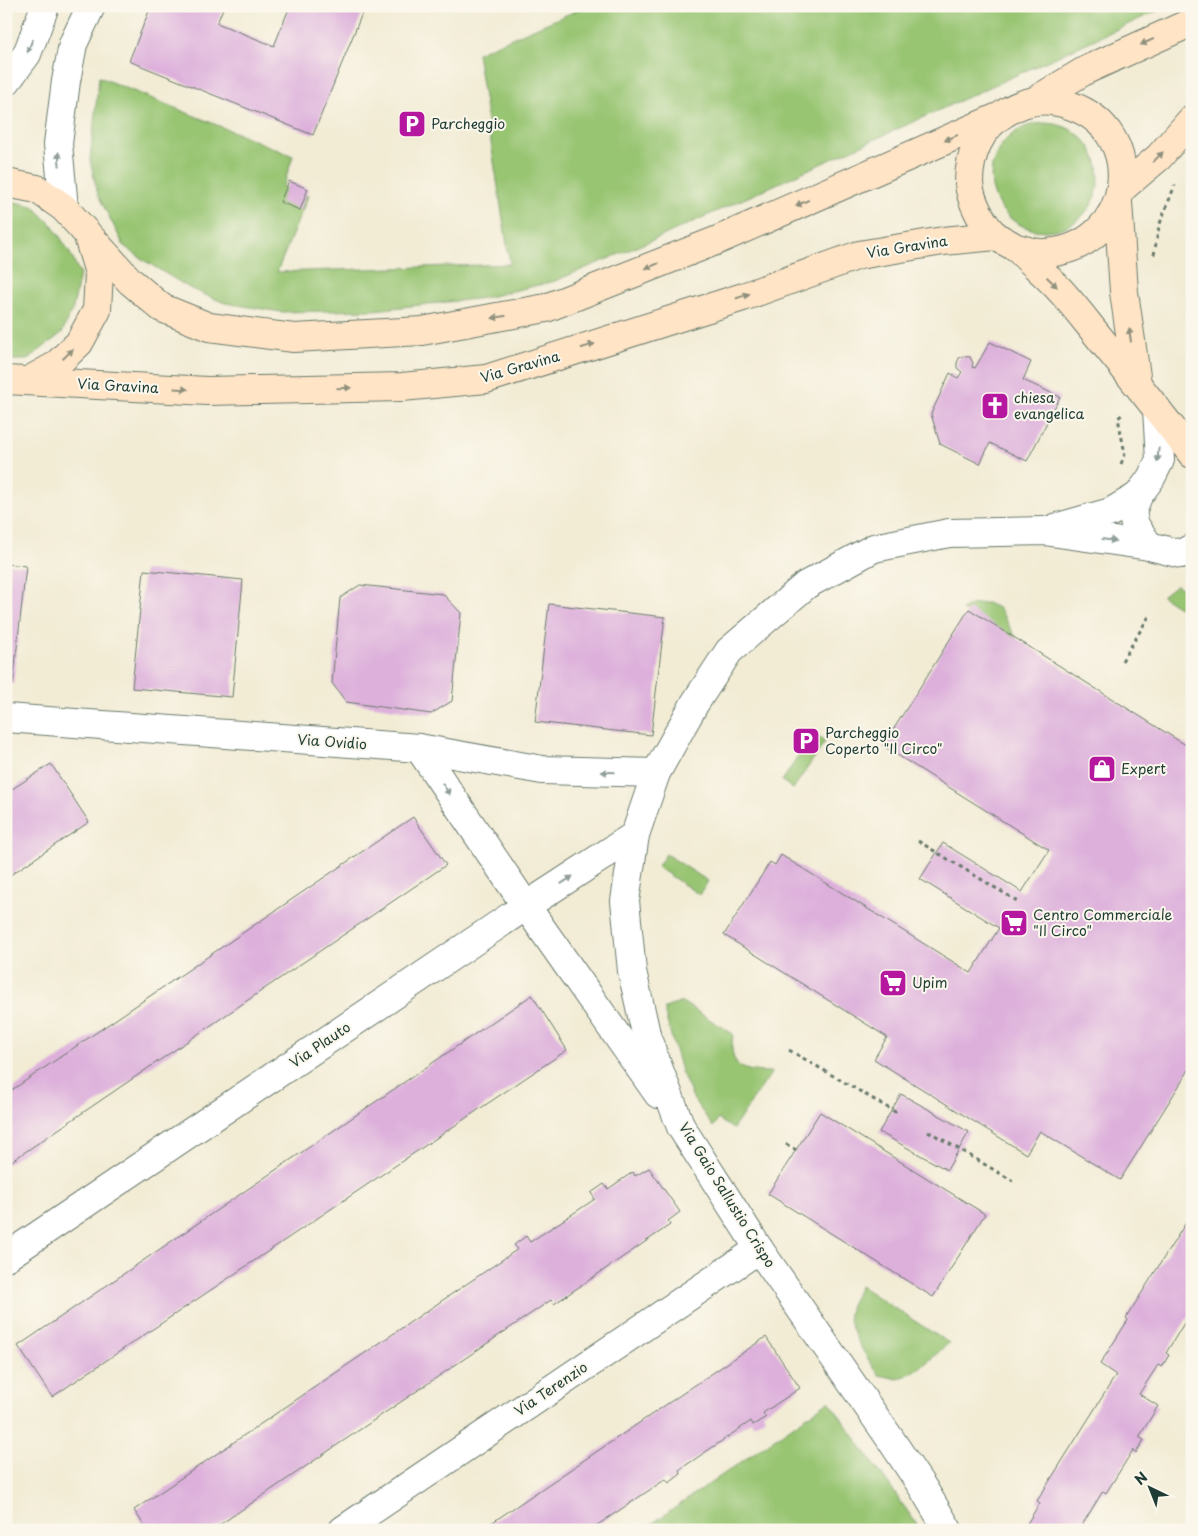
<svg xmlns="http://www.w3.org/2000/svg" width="1198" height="1536" viewBox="0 0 1198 1536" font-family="'Playpen Sans',sans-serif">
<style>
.green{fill:#98c572;stroke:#5c8153}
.building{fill:#ddb0db}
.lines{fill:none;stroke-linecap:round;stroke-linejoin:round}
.street-casing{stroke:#697a6c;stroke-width:30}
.secondary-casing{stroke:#697a6c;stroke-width:30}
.path{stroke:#697a6c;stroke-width:3;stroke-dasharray:4 4;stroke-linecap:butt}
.street{stroke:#fff;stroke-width:28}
.secondary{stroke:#ffe4c6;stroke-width:28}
.oneway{fill:#8f907d}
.oneway2{fill:#8f9e9a}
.labels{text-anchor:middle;stroke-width:4;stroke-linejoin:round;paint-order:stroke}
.poi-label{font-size:14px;fill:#1f3d34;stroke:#fbf7ec;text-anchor:start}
.street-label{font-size:14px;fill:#1f3d34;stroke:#fbf7ec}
</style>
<rect width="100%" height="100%" fill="#fbf7ec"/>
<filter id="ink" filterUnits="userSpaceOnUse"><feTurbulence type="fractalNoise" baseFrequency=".02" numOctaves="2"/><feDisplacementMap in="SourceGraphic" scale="10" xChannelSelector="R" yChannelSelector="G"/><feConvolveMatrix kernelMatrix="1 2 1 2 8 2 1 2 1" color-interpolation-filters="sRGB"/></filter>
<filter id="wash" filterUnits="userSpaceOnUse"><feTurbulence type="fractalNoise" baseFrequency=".0096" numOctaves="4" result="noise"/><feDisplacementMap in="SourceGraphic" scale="20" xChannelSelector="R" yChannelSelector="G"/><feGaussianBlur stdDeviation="1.12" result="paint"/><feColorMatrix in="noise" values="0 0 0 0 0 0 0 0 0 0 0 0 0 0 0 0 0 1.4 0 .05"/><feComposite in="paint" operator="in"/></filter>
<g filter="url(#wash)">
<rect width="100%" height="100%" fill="#f2ecd5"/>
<g class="green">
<polygon points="587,6 1168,6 660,237 555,281 484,298 374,310 281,312 225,303 191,289 145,261 124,246 98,195 90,160 99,77 293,156 283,187 308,196 277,272 510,264 477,53"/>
<circle cx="1045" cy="177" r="54"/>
<polygon points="6,200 33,206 53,226 69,251 80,274 73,308 62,333 27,360 6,360"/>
<polygon points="1176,585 1192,593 1192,615 1162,596"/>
<polygon points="987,603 1000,609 1019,644 962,610 973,604"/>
<polygon points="813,734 825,742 793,789 782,781"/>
<polygon points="666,854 708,881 700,895 657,867"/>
<path d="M682 1002 733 1034C728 1068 742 1072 772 1072L733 1129 718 1119 713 1127 694 1100 681 1071 665 1014V1008Z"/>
<path d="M860 1286 949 1343 918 1370 898 1379 879 1375C870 1363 846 1327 849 1312 851 1303 856 1294 860 1286Z"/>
<polygon points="829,1401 921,1530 643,1530"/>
</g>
<g id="blocks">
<g class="building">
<polygon points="151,6 224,6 217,23 274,46 290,6 365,6 313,135 129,61"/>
<polygon points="289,181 308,189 300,210 280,202"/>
<polygon points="990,342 1031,362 1023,380 1060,397 1027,461 990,443 980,464 940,444 931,414 950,373 958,378 962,372 957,368 957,363 959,358 963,356 970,357 973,363 972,367 975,368"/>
<polygon points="6,564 26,566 13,684 6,684"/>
<polygon points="144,570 243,580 232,697 132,688"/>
<polygon points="360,585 443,594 461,613 452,701 431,714 346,702 332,683 340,598"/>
<polygon points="549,604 665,617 651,735 535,722"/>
<polygon points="969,609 1192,749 1192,1065 1120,1180 1040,1131 1026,1154 874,1059 887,1037 724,935 770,862 775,865 781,855 971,973 999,928 920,879 943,843 1022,892 1049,850 883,746"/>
<polygon points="51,764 89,822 6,878 6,793"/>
<polygon points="413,817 446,865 6,1165 6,1094"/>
<polygon points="532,995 567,1050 52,1397 18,1346"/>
<polygon points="901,1094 969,1132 947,1170 879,1132"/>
<polygon points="820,1112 985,1214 933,1297 768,1194"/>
<polygon points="649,1168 680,1212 668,1221 670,1225 554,1304 551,1300 212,1530 147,1530 134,1510 518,1249 514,1245 526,1236 530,1242 595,1199 591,1193 604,1184 608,1189 633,1172 635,1176"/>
<polygon points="1192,1213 1192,1310 1166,1353 1169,1355 1162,1367 1158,1365 1139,1394 1158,1406 1139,1437 1144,1440 1136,1453 1133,1450 1106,1493 1103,1491 1079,1530 1023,1530 1040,1503 1037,1501 1116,1375 1100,1364 1128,1320 1126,1318"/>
<polygon points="766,1337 800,1388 763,1413 766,1417 753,1425 751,1421 679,1470 681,1474 669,1483 666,1479 593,1528 593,1530 481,1530"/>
</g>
</g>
</g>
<g filter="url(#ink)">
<use href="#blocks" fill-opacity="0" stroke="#697a6c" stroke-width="1"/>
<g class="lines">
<defs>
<g id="street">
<polyline points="6,82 27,54 45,6"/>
<polyline points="64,208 58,144 66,81 73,44 91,6"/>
<polyline points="1055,528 1111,512 1138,496"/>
<polyline points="1149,546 1135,525 1132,512 1138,496 1151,478 1160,460 1157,409"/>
<polyline points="6,718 419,748 542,770 656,773"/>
<polyline points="419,748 526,906 658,1094"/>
<polyline points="6,1257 526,906 635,835"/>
<polyline points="343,1530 759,1249"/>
<polyline points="948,1530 923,1488 889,1437 759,1249 681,1127 647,1038 632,971 625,901 635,835 656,773 695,703 729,651 806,585 874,548 949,533 1044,531 1149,546 1181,554 1192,548"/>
</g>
<g id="secondary">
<polyline points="1036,100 1086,70 1192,22"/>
<polyline points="6,183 37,189 64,208 130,281 162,308 209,327 294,338 422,331 546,308 718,240 996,118"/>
<polyline points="1121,189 1159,157 1192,119"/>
<polyline points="1118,202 1124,292 1137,383"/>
<path d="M1016 248C1026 250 1037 254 1046 253 1133 247 1151 132 1069 105 1047 97 1024 100 1005 113 980 128 969 155 969 183 970 199 983 226 996 236 1004 242 1014 245 1021 252 1034 265 1047 276 1059 289 1073 304 1085 320 1098 336 1130 375 1161 414 1192 454"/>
<polyline points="6,380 207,391 402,387 486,379 743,297 859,255 943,241 996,236"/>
<polyline points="28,381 55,366 79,343 97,310 99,273 89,240"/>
</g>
</defs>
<use href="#street" class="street-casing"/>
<use href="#secondary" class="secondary-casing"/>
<g class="path">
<polyline points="1154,255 1159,226 1175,185"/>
<polyline points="1121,464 1125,454 1118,418 1123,414"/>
<polyline points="1122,661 1151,613"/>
<polyline points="918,841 1017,901"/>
<polyline points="789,1050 897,1113"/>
<polyline points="928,1131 1013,1181"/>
<polyline points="786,1144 796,1150"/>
</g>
<use href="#street" class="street"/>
<use href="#secondary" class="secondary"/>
</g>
<defs><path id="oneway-solid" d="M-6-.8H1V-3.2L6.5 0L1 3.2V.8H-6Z" transform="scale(1.25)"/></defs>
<g class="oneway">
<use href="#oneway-solid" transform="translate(1147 42) rotate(156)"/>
<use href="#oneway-solid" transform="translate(951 138) rotate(156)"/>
<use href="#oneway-solid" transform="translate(1158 157) rotate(-45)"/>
<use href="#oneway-solid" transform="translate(802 203) rotate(156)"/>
<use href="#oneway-solid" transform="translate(652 266) rotate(158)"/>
<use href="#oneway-solid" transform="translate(1052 282) rotate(44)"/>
<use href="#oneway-solid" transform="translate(743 296) rotate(-19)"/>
<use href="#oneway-solid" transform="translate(499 317) rotate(170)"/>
<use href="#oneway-solid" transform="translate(1130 335) rotate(-98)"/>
<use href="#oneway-solid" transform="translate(588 346) rotate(-18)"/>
<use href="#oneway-solid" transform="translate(68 354) rotate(-44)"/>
<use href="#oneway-solid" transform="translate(344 388) rotate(-1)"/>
<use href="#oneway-solid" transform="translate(181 389) rotate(3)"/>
</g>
<g class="oneway2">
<use href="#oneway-solid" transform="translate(30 46) rotate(111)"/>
<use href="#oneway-solid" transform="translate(59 159) rotate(-95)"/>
<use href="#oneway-solid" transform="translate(1158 455) rotate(95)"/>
<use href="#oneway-solid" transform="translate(1109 540) rotate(8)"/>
<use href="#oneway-solid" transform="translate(608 772) rotate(-179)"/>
<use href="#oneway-solid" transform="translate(446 789) rotate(56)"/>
<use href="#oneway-solid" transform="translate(567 880) rotate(-33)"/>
</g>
</g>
<defs>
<symbol id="parking-square" viewBox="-11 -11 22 22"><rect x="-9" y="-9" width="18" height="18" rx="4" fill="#b5179e" stroke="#fbf7ec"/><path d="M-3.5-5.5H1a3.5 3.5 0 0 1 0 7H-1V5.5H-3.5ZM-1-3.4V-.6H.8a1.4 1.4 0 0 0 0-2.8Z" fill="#fff"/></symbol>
<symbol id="church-square" viewBox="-11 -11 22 22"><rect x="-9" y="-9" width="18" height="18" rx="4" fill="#b5179e" stroke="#fbf7ec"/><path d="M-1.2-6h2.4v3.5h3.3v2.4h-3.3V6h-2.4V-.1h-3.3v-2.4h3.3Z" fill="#fff"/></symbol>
<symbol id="shop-square" viewBox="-11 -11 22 22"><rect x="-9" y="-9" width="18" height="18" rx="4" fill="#b5179e" stroke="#fbf7ec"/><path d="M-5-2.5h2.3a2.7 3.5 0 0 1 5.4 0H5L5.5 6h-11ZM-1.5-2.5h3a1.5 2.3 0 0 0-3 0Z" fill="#fff"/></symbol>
<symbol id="supermarket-square" viewBox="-11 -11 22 22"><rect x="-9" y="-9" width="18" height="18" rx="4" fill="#b5179e" stroke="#fbf7ec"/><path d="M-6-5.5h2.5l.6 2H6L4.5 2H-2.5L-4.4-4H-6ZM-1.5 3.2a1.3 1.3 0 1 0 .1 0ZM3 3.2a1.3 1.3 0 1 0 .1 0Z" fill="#fff"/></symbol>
</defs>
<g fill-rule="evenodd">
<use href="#parking-square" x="396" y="108" width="32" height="32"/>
<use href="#church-square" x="979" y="390" width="32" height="32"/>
<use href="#parking-square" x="790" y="725" width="32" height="32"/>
<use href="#shop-square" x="1086" y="753" width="32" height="32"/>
<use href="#supermarket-square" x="998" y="907" width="32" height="32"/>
<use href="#supermarket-square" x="877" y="967" width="32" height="32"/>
</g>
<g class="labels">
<g class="poi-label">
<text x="431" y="129">Parcheggio</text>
<text x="1014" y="403">chiesa<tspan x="1014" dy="16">evangelica</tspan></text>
<text x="825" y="738">Parcheggio<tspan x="825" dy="16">Coperto "Il Circo"</tspan></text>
<text x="1121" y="774">Expert</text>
<text x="1033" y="920">Centro Commerciale<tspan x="1033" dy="16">"Il Circo"</tspan></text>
<text x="912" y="988">Upim</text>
</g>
<g class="street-label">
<text transform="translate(907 247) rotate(-9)" y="5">Via Gravina</text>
<text transform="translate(520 367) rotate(-16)" y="5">Via Gravina</text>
<text transform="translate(118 386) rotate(3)" y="5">Via Gravina</text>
<text transform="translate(332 742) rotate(4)" y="5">Via Ovidio</text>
<text transform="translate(320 1045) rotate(-34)" y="5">Via Plauto</text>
<text transform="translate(727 1195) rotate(58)" y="5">Via Gaio Sallustio Crispo</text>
<text transform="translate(551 1389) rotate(-34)" y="5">Via Terenzio</text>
</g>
</g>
<rect width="1198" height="1536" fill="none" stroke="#fbf7ec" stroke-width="25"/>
<g transform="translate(1150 1488) rotate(317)" stroke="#fbf7ec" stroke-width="4" paint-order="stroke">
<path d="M0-4L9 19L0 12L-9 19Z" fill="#1f3d34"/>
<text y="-8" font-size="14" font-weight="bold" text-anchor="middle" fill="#1f3d34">N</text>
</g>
</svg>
